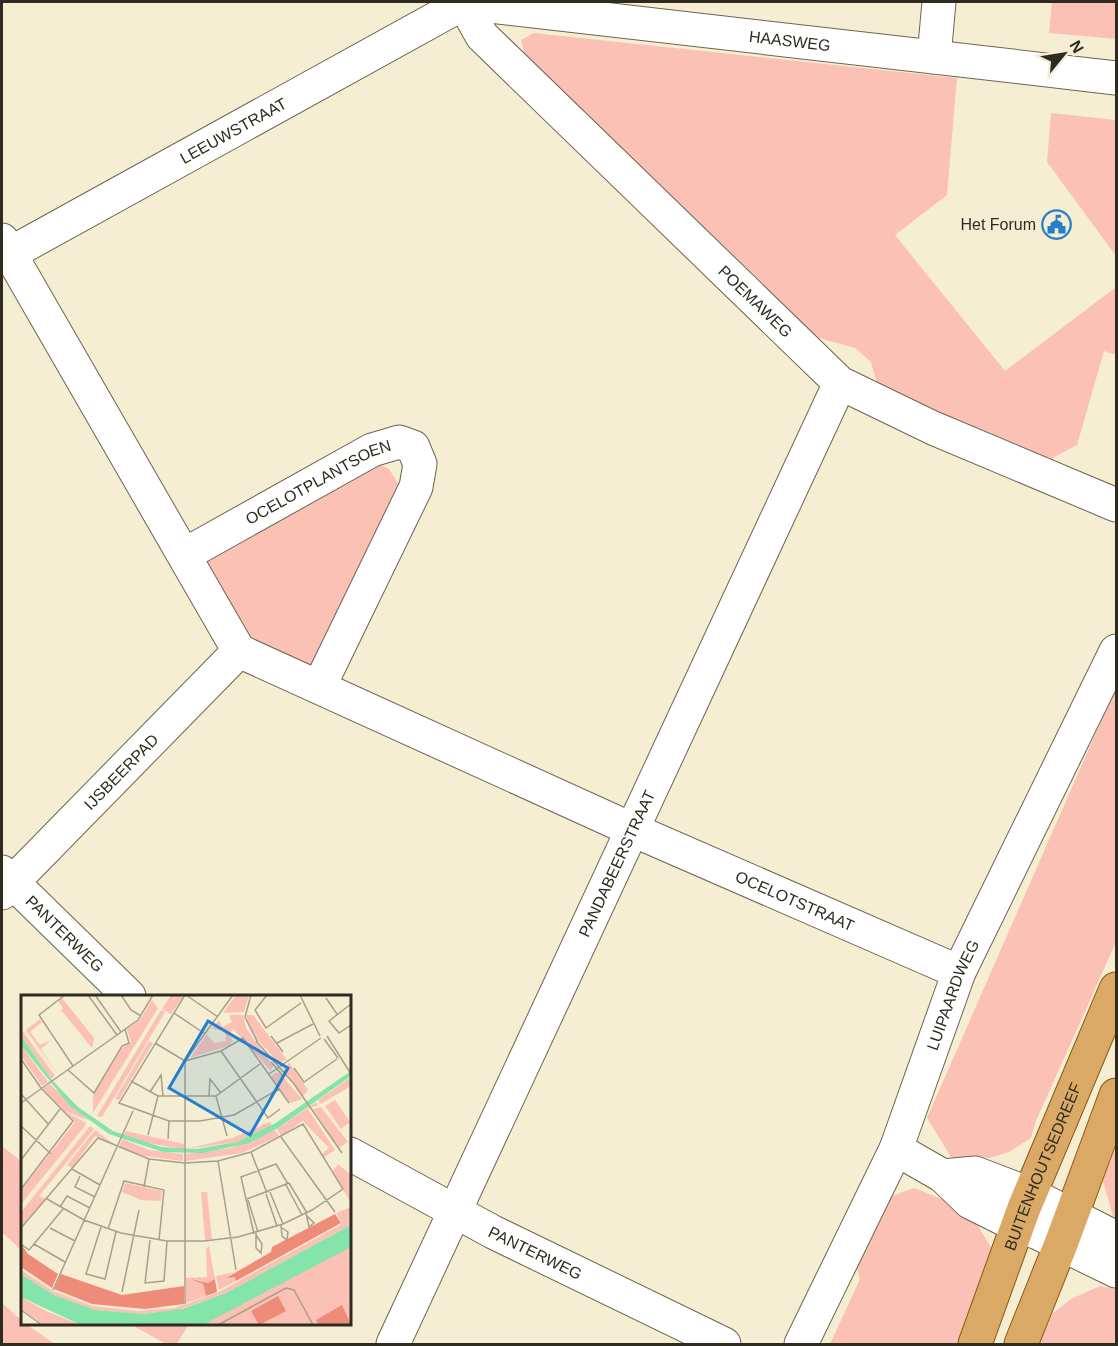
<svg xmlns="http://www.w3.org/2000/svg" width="1118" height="1346" viewBox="0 0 1118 1346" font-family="Arial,sans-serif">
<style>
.green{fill:#fcc1b5}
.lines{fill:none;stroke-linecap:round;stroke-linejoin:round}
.minor-casing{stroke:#6c654e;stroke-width:35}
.major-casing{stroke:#8e580c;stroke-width:35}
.minor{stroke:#fff;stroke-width:33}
.major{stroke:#daa966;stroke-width:33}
.labels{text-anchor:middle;stroke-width:6;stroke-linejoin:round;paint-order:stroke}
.street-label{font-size:16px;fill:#2e2b21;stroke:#f6eed3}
.poi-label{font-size:16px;fill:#2e2b21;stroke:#f6eed3;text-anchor:end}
.inset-road{fill:none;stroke:#a6a08c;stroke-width:1.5}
.view{fill:#247fcc;fill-opacity:0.15;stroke:#247fcc;stroke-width:3}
.inset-edge{fill:none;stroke:#2e2b21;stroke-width:3}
</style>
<rect width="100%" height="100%" fill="#f6eed3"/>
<g class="green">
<polygon points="1052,2 1116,2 1116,39 1049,33"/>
<polygon points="534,33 957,78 947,195 895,235 1005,371 1116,287 1116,355 1104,351 1077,445 1049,460 956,426 877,384 871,362 855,348 812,336 526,61 521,40"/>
<polygon points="1051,113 1116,120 1116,256 1047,162"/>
<polygon points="377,463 389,469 402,490 313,666 246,641 201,560"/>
<polygon points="1116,687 1116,942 1036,1121 1031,1138 1009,1152 990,1158 951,1157 927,1118"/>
<polygon points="2,1146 22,1162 22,1251 2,1232"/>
<polygon points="1116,1146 1116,1219 1113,1216 1103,1181"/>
<polygon points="914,1188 949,1202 975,1221 992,1249 968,1344 830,1344 860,1279 854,1259 881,1200"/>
<polygon points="1100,1286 1116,1289 1116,1344 1039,1344 1053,1313 1071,1299"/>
<polygon points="2,1303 22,1321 22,1324 26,1324 55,1344 2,1344"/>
<polygon points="130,1324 189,1324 177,1344 166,1344"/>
</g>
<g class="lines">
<defs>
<g id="minor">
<path id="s1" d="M463 2 482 36 840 383 933 428 1116 505"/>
<path id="s2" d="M464 3 1116 78"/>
<polyline points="934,57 939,2"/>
<path id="s3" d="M2 240 239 651 633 830 959 972"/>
<path id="s4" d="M2 258 464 3"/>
<path id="s5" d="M184 555 372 450 399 442 413 447 420 464 416 487 319 687"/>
<path id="s6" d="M2 872 129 996"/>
<path id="s7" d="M2 893 239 651"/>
<polyline points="896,1149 943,1176 970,1202 1018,1226 1038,1233 1116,1271"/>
<path id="s8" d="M350 1154 493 1232 724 1344"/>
<polyline points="943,1176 975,1173 1030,1194 1116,1238"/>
<path id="s9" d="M393 1344 840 383"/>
<path id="s10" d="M801 1344 896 1149 959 972 1116 651"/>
</g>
<g id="major">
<path id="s11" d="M975 1344 1024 1208 1116 989"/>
<polyline points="1021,1344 1061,1244 1116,1095"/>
</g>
</defs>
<use href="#minor" class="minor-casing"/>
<use href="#major" class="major-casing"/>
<use href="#minor" class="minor"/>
<use href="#major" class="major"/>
</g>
<defs>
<symbol id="civic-ring" viewBox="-11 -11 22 22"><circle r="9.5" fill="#f6eed3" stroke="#247fcc" stroke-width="1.5"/><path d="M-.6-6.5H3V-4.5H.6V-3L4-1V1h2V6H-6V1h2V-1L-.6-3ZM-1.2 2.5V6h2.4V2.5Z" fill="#247fcc"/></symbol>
</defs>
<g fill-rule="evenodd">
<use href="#civic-ring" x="1040" y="208" width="33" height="33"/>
</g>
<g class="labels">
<g class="street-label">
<text dy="6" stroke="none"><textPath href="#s2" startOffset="328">HAASWEG</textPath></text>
<text dy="6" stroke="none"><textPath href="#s4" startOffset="264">LEEUWSTRAAT</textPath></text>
<text dy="6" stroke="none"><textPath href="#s1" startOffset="420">POEMAWEG</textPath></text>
<text dy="6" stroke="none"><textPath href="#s5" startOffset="153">OCELOTPLANTSOEN</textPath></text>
<text dy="6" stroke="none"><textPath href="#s7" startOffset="170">IJSBEERPAD</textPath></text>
<text dy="6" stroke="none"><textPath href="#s9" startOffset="530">PANDABEERSTRAAT</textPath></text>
<text dy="6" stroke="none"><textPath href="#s3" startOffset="1084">OCELOTSTRAAT</textPath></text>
<text dy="6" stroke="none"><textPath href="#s6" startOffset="88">PANTERWEG</textPath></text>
<text dy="6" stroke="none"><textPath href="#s10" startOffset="381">LUIPAARDWEG</textPath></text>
<text dy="6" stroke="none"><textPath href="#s11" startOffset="190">BUITENHOUTSEDREEF</textPath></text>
<text dy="6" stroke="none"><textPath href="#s8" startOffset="210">PANTERWEG</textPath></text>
</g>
<g class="poi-label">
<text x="1036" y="230">Het Forum</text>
</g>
</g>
<g transform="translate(21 995)">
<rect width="330" height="330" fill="#f6eed3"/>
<path d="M150 0H155L151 8 156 0H163L150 19 141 14ZM215 0H228L223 17 202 18ZM41 3 73 43 71 53 40 15 42 13 37 6ZM131 5 137 13 72 118V100L101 53 110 47 106 34 119 25ZM140 15 144 17 94 101 81 122 76 121ZM208 20H222L225 33 252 71 250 76 212 34 208 39 212 46 207 51 169 63 186 39 193 48 205 46 204 35 191 34 198 25 201 32 211 27ZM225 20H232L266 65 257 68 232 39ZM19 24 21 27 9 37 19 50 30 45 20 54 37 80 5 35ZM0 34 34 81 30 84 0 41ZM128 46 132 48 98 105 94 104ZM0 50 27 87 21 91 0 61ZM268 67 287 95 282 101 263 76ZM253 78H259L281 104 269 108 250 82ZM330 82V91L300 109 297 105ZM29 89 67 125 44 116 65 128 64 131 0 209V195L54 127 22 94ZM314 105 329 127 320 134 304 111ZM295 107 297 110 287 114 314 155 302 163 301 159 308 153 282 126 260 141 256 134ZM300 112 327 147 318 153 292 114ZM249 127 251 131 216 147 165 154 211 143ZM69 131 73 134 18 201 25 204 0 232V217ZM74 135 94 150 74 141 51 173 46 170ZM254 135 258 141 221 158 165 166V159L210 153ZM105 136 163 149V154L120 147 103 140ZM101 144 128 155 162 159V166L124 161 98 152ZM317 169 330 180V208L312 176ZM104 188 141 196 140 206 120 205 101 197ZM180 197H186L191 244 184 245ZM330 212V230L205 298 157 315 120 319 74 315 33 300 0 279V275L32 296 71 311 116 316 154 313 198 297 321 229 315 218ZM188 251 194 284 187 288 172 284 182 289 185 301 165 308V283L186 282 185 254ZM330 252V330H182L316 257ZM213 277 206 282H215V286L198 295 195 281ZM0 302 25 316 60 330H23L0 314Z" fill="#fcc1b5"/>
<path d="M314 219 320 228 215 286 214 282 205 283 250 257 251 252ZM0 249 7 259 37 279 31 293 0 272ZM40 279 101 300 163 291V309L124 314 71 309 33 294ZM170 284 187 288 194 284 196 297 185 301 182 289ZM257 301 265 316 238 330 230 316ZM321 310 330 330H298L295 325Z" fill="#ee8c79"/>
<path d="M0 41 30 84 57 112 92 136 140 152 175 154 216 147 253 129 330 76V81L257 133 228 148 182 158 142 157 88 139 49 111 0 50ZM330 230V252L182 330H60L0 302V279L33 300 74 315 122 319 161 314 205 298Z" fill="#84e4a9"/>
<path class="inset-road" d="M44 0 18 20 52 71M67 0 96 40M74 0 100 37M100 0 110 15 120 21M164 0 98 108 148 126H179L213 120 258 94M165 0 197 22M230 0 224 22 237 48M246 0 234 15 245 33 280 8M279 0 299 41M305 3 316 19M330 9 308 26 318 38 330 30M153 18 184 39M250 41 262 57M306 41 330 79M303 44 317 63M235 46 273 89 321 158M134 48 164 66M256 48 292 29M200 56 247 123 259 114M0 64 20 93 52 126 0 194M164 66 200 56 222 43 268 108M164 66 212 0M250 67 262 81M273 73 283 87 316 64M47 75 73 98 101 51 108 48 104 34M248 79 300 43M110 86 137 101H195L239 69M129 97 140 80 142 101M0 99 28 130M188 101 189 84 200 98M195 101 206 141M0 108 117 25 132 0M0 131 30 159M127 140 137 101M260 142 314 217M147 144 148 126M230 157 246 198M0 165 39 114M197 166 215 275M51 174 79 190M59 181 54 192 74 202M265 190 281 220M123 192 128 164M249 197 262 229M245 199 256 231M226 204 268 188 286 218M227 205 237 237M39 212 46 201 69 213M285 218 288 232 293 228 286 221M260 230 261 241 266 245 267 237 261 233M80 232 65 279 84 284 95 237M0 233 77 143 128 164 164 168 197 166 230 157 282 129 322 194 291 215 262 229 217 242 183 246H146L100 238 63 225 26 204M29 233 54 246M87 234 103 186 143 195 138 245M235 238V253L240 258 241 249 235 240M233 239 220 182 255 169 267 189M129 245 124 288 143 286 146 246M0 249 8 255 42 214M13 249 44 267M32 295 112 116M101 297 118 215M164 309V66M0 315 21 330M197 330 265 293 273 295 292 330"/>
<path class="view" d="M187 26 267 73 229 140 148 93Z"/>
<rect width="330" height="330" class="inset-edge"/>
</g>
<rect width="1118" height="1346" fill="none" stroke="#2e2b21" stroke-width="6"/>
<g transform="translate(1064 54) rotate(60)" stroke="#f6eed3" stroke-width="4.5" paint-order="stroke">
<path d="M0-4.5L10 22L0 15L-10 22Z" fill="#2e2b21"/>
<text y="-9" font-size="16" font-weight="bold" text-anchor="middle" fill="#2e2b21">N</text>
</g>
</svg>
